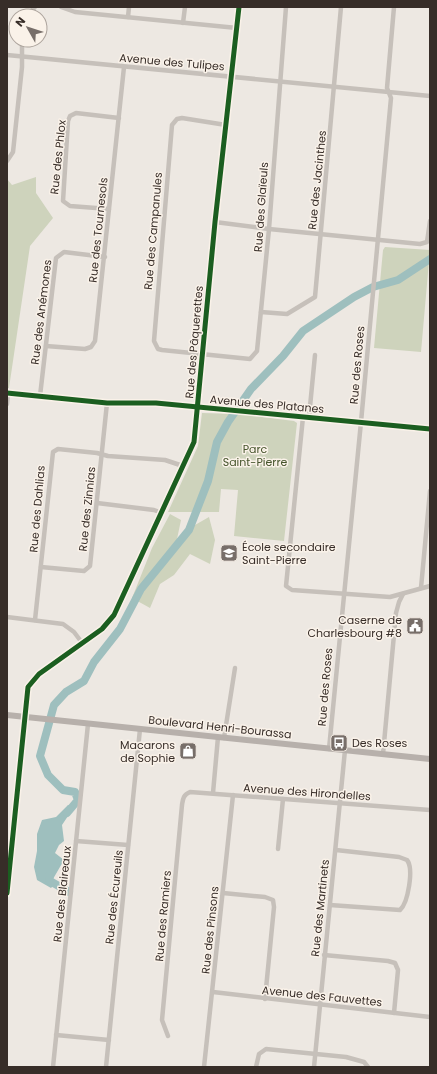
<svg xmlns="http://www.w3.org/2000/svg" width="437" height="1074" font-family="Poppins,sans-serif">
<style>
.green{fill:#ced3bc}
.water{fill:#9ebfbe}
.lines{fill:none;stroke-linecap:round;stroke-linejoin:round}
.river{stroke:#9ebfbe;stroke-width:8}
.street{stroke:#c6c0ba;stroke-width:4.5}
.secondary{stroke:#b7b0ab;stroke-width:6}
.cycleway-casing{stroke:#faf2e9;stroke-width:8}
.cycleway{stroke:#1b5e20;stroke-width:5}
.labels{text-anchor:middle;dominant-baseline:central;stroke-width:3;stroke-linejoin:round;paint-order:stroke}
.street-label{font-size:11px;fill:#372d28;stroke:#faf2e9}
.park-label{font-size:11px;fill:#46552c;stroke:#faf2e9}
.poi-label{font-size:11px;fill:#372d28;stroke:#faf2e9;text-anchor:start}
</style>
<rect width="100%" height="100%" fill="#ede8e2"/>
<g class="green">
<polygon points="36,177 36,193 53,218 30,246 9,388 7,388 7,179 12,185"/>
<polygon points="385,247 430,250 421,352 374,348 383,250"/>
<polygon points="202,413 238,414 294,421 297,423 284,541 234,536 238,490 221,489 219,512 168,512 198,446"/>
<polygon points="170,514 181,520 177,539 188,529 209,517 215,540 210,564 190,554 174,575 160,584 150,608 132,598 152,548"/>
</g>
<polygon class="water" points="68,805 74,807 62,825 64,841 59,845 55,853 64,860 53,879 53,886 51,888 37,880 34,867 37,851 37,834 42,820 56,817"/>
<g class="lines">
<g class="river">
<polyline points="67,813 78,800 75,792 63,790 48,775 40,756 54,705 66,692 84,681 94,662 120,629 141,589 189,530 208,481 217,442 228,422 251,389 283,356 303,331 354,297 373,287 398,280 430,259"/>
<polyline points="49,876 50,881 69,892"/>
</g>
<g class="street">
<polyline points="61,7 75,12 237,28"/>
<polyline points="27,16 35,7"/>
<polyline points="128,17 129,7"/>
<polyline points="183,23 185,7"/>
<polyline points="7,55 430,96"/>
<polyline points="226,125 182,118 177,119 172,125 154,341 158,349 162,350 250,359 257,351 269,229 286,7"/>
<polyline points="7,161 13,152 22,67 22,40"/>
<polyline points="109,209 70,206 63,201 68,121 70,116 76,113 119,118"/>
<polyline points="215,222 269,229 420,244 427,242 430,221"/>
<polyline points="261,312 287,314 315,297 341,7"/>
<polyline points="46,346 85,349 91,347 95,341 124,67"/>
<polyline points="7,393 107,403 156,403 430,429"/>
<polyline points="40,396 56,258 64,252 105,257"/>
<polyline points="7,404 8,393"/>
<polyline points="303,417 286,586 292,590 390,597 430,586"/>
<polyline points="309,417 315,355"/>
<polyline points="97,503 154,510 162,513"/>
<polyline points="41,567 84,571 90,566 107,403"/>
<polyline points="421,588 430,491"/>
<polyline points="7,617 63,624 74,632 83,644"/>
<polyline points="35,620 53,452 58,449 97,453 108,456 165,460 183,466"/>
<polyline points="224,738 235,668"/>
<polyline points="329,749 361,422 391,98 387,88 394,7"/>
<polyline points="383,754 396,613 399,602 403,594"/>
<polyline points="213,793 218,737"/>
<polyline points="76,841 128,845"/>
<polyline points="278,849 283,799"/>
<polyline points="7,893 28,687 39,674 102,629 114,615 194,442 215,222 239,7"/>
<polyline points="223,893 265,897 273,900 274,907 265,999"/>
<path d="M330 905 400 910C408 903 414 869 407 860L399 857 336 850"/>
<polyline points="324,955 388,961 395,963 398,970 394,1013"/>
<polyline points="213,992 430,1017"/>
<polyline points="56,1035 109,1040"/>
<path d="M168 1036 162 1020 182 805C183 799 183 795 190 792L430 810"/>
<polyline points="53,1067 88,724"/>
<polyline points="106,1067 140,729"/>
<polyline points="204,1067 233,795"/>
<polyline points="256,1067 259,1054 266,1049 346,1057 364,1062 368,1067"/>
<polyline points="314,1067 345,750"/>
</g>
<polyline class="secondary" points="7,715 430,759"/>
<defs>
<g id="cycleway">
<polyline points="7,393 107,403 156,403 430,429"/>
<polyline points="7,893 28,687 39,674 102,629 114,615 194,442 215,222 239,7"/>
</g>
</defs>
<use href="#cycleway" class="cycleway-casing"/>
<use href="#cycleway" class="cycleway"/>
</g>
<defs>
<symbol id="school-square" viewBox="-11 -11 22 22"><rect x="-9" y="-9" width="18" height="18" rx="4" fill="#776e69" stroke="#faf2e9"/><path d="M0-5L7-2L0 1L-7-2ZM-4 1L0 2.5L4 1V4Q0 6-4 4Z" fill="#fff"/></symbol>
<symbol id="civic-square" viewBox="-11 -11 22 22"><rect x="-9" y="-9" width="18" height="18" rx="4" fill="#776e69" stroke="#faf2e9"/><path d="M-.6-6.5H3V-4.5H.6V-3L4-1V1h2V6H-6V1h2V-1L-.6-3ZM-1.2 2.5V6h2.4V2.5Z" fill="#fff"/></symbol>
<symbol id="bus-square" viewBox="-11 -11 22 22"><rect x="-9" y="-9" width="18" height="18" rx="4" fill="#776e69" stroke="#faf2e9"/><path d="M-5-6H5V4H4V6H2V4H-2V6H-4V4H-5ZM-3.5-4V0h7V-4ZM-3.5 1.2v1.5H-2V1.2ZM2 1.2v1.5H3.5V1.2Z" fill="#fff"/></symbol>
<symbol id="shop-square" viewBox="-11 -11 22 22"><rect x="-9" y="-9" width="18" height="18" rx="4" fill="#776e69" stroke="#faf2e9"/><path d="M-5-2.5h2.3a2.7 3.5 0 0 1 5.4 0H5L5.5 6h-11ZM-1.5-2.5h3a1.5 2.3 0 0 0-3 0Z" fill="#fff"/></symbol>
</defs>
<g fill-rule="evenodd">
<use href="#school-square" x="219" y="543" width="20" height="20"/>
<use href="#civic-square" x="405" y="616" width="20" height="20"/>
<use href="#bus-square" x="329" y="733" width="20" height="20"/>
<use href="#shop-square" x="178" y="741" width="20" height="20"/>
</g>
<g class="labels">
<g class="street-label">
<text transform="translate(172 62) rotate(5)">Avenue des Tulipes</text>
<text transform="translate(58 157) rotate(-84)">Rue des Phlox</text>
<text transform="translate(317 180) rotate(-84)">Rue des Jacinthes</text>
<text transform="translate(261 207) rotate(-86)">Rue des Glaïeuls</text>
<text transform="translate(98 230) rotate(-84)">Rue des Tournesols</text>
<text transform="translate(153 231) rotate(-85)">Rue des Campanules</text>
<text transform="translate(41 312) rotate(-83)">Rue des Anémones</text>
<text transform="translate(194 342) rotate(-85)">Rue des Pâquerettes</text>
<text transform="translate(357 365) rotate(-85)">Rue des Roses</text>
<text transform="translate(267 404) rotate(5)">Avenue des Platanes</text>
<text transform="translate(37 509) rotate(-85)">Rue des Dahlias</text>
<text transform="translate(87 509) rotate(-84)">Rue des Zinnias</text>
<text transform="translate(325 687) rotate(-85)">Rue des Roses</text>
<text transform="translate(220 727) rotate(6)">Boulevard Henri-Bourassa</text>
<text transform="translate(307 792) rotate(4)">Avenue des Hirondelles</text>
<text transform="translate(62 894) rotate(-84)">Rue des Blaireaux</text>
<text transform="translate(114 897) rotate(-84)">Rue des Écureuils</text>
<text transform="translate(320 908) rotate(-84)">Rue des Martinets</text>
<text transform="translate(163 916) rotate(-85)">Rue des Ramiers</text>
<text transform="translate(210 930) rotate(-84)">Rue des Pinsons</text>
<text transform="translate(322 996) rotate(6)">Avenue des Fauvettes</text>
</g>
<g class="park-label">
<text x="255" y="449">Parc<tspan x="255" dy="13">Saint-Pierre</tspan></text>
</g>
<g class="poi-label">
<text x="242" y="547">École secondaire<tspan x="242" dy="13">Saint-Pierre</tspan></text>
<text x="402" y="620" text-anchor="end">Caserne de<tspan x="402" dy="13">Charlesbourg #8</tspan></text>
<text x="352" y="743">Des Roses</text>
<text x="175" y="745" text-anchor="end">Macarons<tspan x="175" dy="13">de Sophie</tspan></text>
</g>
</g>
<rect width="437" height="1074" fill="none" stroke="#372d28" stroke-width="16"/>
<g transform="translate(28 28) rotate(309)"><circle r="19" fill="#faf2e9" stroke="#aca39c"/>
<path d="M0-3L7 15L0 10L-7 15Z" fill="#776e69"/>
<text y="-6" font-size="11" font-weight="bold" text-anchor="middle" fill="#372d28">N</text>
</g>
</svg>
